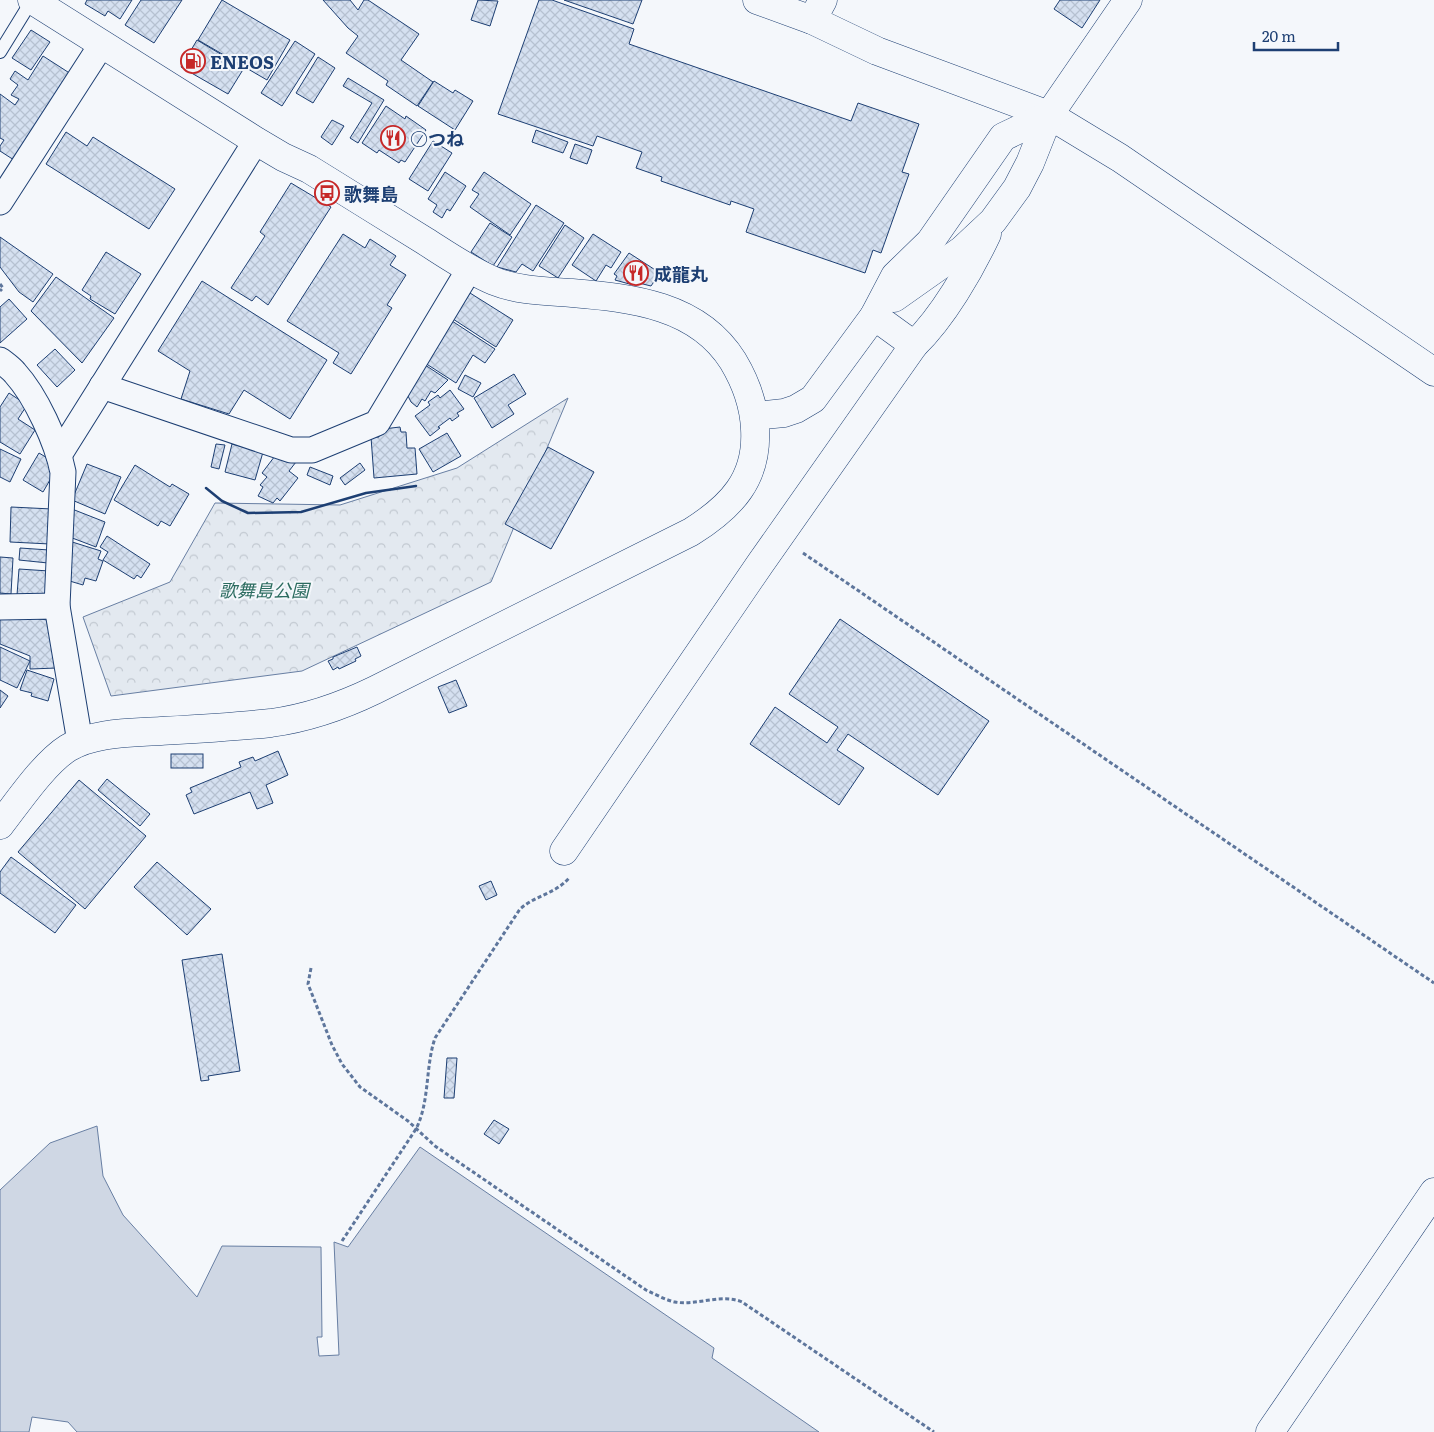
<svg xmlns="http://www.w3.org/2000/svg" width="1434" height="1432" font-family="Literata,'Noto Sans JP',serif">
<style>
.park{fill:url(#park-crowns);stroke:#687fa3}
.water{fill:#cfd7e4;stroke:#687fa3}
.building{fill:url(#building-cross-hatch);stroke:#1d3f73}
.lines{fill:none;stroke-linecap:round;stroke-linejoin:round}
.service-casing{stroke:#1d3f73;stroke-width:14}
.minor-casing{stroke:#1d3f73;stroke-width:27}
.tertiary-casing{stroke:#1d3f73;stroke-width:29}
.path{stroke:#5e769c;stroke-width:3;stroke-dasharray:4 2.5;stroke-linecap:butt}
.service{stroke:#f4f7fb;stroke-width:12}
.minor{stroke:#f4f7fb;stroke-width:25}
.tertiary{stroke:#f4f7fb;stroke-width:28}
.wall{stroke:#1d3f73;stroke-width:2.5}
.labels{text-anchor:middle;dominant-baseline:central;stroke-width:4;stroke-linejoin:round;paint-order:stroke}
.poi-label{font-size:18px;font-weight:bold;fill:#1d3f73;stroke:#f4f7fb;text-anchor:start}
.park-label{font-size:18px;font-style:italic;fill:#2c6c60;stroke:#f4f7fb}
</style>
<defs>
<pattern id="park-crowns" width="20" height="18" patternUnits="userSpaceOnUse" patternTransform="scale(1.25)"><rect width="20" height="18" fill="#e3e9f0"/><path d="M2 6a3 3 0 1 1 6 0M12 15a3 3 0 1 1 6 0" fill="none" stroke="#c2c9d1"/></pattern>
<pattern id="building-cross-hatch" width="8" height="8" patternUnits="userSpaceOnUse" patternTransform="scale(1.25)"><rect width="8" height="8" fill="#d5e0f0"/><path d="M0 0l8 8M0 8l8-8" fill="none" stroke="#b6c1d1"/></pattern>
</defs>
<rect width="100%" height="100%" fill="#f4f7fb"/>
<polygon class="park" points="568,398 491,582 302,671 111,696 83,617 170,582 215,503 340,505 457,468"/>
<polygon class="water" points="97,1126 103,1176 123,1215 197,1297 222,1246 321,1247 322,1337 317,1337 319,1356 339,1355 334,1242 348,1247 420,1147 714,1348 712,1358 819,1432 77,1432 68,1422 32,1417 29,1432 0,1432 0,1190 50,1143"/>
<g class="building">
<polygon points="87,0 132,0 120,19 108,11 105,16 85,4"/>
<polygon points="141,0 182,0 154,43 125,25"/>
<polygon points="222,0 290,40 267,80 198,40"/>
<polygon points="323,0 350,0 358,10 364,0 368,0 419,34 401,60 433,82 417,106 386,85 388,81 346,53 358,36 348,28"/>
<polygon points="478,0 498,1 490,26 471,20"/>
<polygon points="539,0 552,0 634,29 629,44 851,121 858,103 919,124 902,172 909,174 881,253 873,250 865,273 746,232 754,209 731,201 730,205 661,181 662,177 636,168 642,152 597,136 593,146 498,114"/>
<polygon points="564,0 642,0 633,24"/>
<polygon points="1060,0 1100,0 1082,28 1054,9"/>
<polygon points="31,30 50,42 31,70 12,58"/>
<polygon points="197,40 244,68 228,94 181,67"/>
<polygon points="295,41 315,54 282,106 261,93"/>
<polygon points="43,56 71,74 14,160 0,151 0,146 4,140 0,138 0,94 15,105 19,99 11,95 18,85 10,79 15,71 28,80"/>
<polygon points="318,57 335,68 313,103 296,93"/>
<polygon points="348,78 384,100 358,143 350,138 372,103 343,86"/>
<polygon points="434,81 453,93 455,90 473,101 455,130 418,106"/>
<polygon points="386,106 405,119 406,116 426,130 405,162 401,160 399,163 379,150 377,153 362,143"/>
<polygon points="332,120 344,126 332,145 321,137"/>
<polygon points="536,130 568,142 563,153 532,142"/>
<polygon points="66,132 87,146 93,137 175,189 149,229 46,164"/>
<polygon points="433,141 452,153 428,191 409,179"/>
<polygon points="575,144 592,150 587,164 570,158"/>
<polygon points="445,172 466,186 450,211 447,209 442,218 433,212 437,205 428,199"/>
<polygon points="484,172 531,204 510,235 470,207 479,194 472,190"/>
<polygon points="291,183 331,207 268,305 256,296 252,301 231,288 265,236 260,232"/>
<polygon points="536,205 564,223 533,271 522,264 516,272 497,267"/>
<polygon points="490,223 512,237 493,266 471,252"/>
<polygon points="565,225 584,238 558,278 539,266"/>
<polygon points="343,234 365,248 370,239 396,256 390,265 406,275 387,305 392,308 351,374 333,363 339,353 287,321"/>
<polygon points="593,234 621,252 611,268 606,265 596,281 572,265"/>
<polygon points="0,237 53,274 33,302 19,292 0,267"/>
<polygon points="106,252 141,274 115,314 90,299 91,296 82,290"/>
<polygon points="629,253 660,273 651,286 635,282 633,285 615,280 617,276 614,274"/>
<polygon points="56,277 114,318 82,363 31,311"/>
<polygon points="202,281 327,360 290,419 244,390 229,414 181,399 190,371 158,351"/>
<polygon points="470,293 513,320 496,347 453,319"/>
<polygon points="9,299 27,319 0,343 0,307"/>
<polygon points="452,321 495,349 485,363 473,355 456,383 425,363"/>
<polygon points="55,349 75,370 57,387 37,365"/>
<polygon points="422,363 448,380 435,393 431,391 425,401 422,399 417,407 411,402 407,394"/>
<polygon points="514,374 526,394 508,405 514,414 492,428 474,398"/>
<polygon points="465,375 481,383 473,397 458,389"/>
<polygon points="450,390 464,409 457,413 459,416 452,421 450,418 438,427 440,428 430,436 415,416 430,405 428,402 438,395 440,398"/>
<polygon points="9,393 27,405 18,419 35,430 20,454 0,442 0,407"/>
<polygon points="400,427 401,432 406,432 407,448 415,448 417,474 374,478 371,437 379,437 379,434 384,434 383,429"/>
<polygon points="447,433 461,456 433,472 419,449"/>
<polygon points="216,444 225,445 219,469 211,467"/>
<polygon points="232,444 263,452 255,480 225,472"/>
<polygon points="548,447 594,472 551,549 505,524"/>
<polygon points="0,449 21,459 10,482 0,477"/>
<polygon points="278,452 296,462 289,471 298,478 280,501 277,498 273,503 258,496 263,487 260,485 267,477 262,473"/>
<polygon points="39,453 54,462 49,470 54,473 43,492 23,480"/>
<polygon points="360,463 365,470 345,485 340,478"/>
<polygon points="87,464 121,477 105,514 72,500"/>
<polygon points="135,465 170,487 172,484 189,494 170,526 161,521 158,526 114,500"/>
<polygon points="310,467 333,476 330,485 307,475"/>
<polygon points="11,507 52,509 50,544 10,542"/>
<polygon points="72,509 105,522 96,547 67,536"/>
<polygon points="107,536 150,564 141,578 137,575 134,579 103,560 108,552 100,547"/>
<polygon points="69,541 101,551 98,559 103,561 96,581 85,578 83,585 63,579"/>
<polygon points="20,548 49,550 48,563 19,560"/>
<polygon points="0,557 13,558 11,594 0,593"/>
<polygon points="19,569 49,571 47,597 17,595"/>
<polygon points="0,613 54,621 57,668 30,669 30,656 0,644"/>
<polygon points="840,619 989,721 938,795 848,734 837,750 864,768 839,805 750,744 775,707 827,743 838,727 789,694"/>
<polygon points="0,647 30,661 17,688 0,680"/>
<polygon points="357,647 361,656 355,659 356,661 339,669 338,667 333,670 328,661 333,659 333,657"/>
<polygon points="27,670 54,679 48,701 31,696 32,693 20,690"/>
<polygon points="456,680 467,706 449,713 438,687"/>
<polygon points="0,690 8,696 0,708"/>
<polygon points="278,751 288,775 266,785 273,803 257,809 250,792 194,814 186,795 192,792 190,788 241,767 239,762 253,757 255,761"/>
<rect x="171" y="754" width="32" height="14"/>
<polygon points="107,779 150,814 140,826 98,790"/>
<polygon points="79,780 146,836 85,909 18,852"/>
<polygon points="11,857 76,905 55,933 0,893 0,872"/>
<polygon points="157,862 211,909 187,935 134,887"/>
<polygon points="491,881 497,895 486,900 479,886"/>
<polygon points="222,954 240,1071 208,1076 209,1080 201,1081 182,960"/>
<polygon points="447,1058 457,1058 454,1098 444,1098"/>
<polygon points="494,1120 509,1129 499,1144 484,1134"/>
</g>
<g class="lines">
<defs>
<polyline id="service" points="0,52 32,0"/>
<g id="minor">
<polyline points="0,202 102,44"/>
<path d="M0 360C5 364 11 368 15 373 36 396 57 442 63 472L57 606 80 742"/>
<polyline points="102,386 291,450 312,450 377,423 470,268"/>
<polyline points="59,455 256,141"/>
<polyline points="0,607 57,606"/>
</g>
<g id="tertiary">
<polyline points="757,0 812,20 877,51 1049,115 1120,158 1434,372"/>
<polyline points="812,20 823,0"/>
<polyline points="894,298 962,250 993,221 1017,188 1030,163 1049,115 1128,0"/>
<path d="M914 345C943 317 970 270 987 234"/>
<polyline points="755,416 784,413 796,409 813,399 874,316 895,276 930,242 1003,137 1049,115"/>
<path d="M0 825C18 802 44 763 68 748 94 732 131 733 161 731 197 729 234 727 271 723 308 718 342 706 375 690L691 532C731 507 758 479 755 429 754 405 745 381 733 361 698 305 632 298 572 293 546 291 519 291 494 281 470 271 447 255 425 241 386 217 348 193 309 169L283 157 256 141 32 0"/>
<polyline points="564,851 760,564 914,345 874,316"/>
<polyline points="1270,1432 1434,1192"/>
</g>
</defs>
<use href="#service" class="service-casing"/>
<use href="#minor" class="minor-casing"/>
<use href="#tertiary" class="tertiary-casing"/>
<g class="path">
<polyline points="0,284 3,288 0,291"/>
<polyline points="803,553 1434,983"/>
<path d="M311 968 308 984 332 1045 342 1064 360 1087 408 1121 435 1146 646 1290C655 1294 665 1300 675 1302 697 1306 721 1293 742 1302L934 1432"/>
<path d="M342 1241 416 1129C430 1101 425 1068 435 1038L520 909C536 895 555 894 569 878"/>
</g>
<use href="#service" class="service"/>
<use href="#minor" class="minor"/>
<use href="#tertiary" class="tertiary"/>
<polyline class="wall" points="206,488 222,501 248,513 301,512 366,493 416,486"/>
</g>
<defs>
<symbol id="fuel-ring" viewBox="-11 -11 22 22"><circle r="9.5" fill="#f4f7fb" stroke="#c62828" stroke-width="1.5"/><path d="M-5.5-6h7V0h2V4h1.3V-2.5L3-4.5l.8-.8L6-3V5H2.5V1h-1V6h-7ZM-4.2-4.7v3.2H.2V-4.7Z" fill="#c62828"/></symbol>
<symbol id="restaurant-ring" viewBox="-11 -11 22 22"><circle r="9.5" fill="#f4f7fb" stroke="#c62828" stroke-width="1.5"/><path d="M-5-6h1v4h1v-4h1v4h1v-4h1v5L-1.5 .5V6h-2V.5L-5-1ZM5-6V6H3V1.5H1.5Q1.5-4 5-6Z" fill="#c62828"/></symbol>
<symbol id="bus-ring" viewBox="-11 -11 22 22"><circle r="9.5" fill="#f4f7fb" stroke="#c62828" stroke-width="1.5"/><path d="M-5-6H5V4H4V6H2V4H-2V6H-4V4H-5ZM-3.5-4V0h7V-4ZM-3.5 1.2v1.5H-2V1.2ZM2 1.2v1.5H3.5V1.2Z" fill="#c62828"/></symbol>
</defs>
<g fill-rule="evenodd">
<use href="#fuel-ring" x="179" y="47" width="28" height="28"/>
<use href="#restaurant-ring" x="379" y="124" width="28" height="28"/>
<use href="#bus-ring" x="313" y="179" width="28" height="28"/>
<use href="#restaurant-ring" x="622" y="259" width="28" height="28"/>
</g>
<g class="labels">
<g class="poi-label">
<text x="210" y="61">ENEOS</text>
<text x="410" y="138">○つね</text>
<text x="344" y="193">歌舞島</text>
<text x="654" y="273">成龍丸</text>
</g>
<g class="park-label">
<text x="264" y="589">歌舞島公園</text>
</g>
</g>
<path d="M1254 42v8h84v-8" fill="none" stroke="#1d3f73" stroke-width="2.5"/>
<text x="1262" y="42" font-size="15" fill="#1d3f73" stroke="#f4f7fb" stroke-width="4" paint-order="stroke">20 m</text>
</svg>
